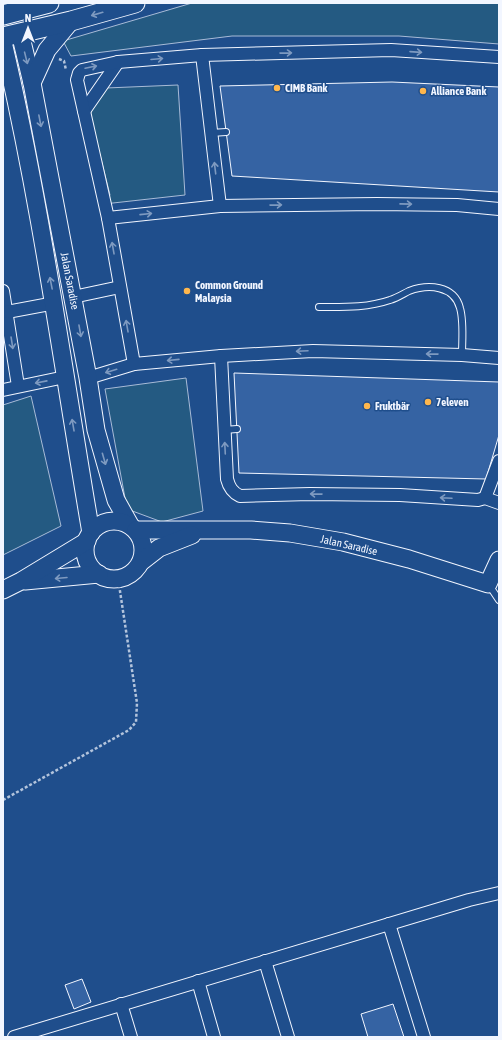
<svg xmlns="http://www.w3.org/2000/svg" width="502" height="1040" font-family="'Asap Condensed',sans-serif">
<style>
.green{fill:#245a82;stroke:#a8bbd7}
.building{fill:#3563a3;stroke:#f2f6ff}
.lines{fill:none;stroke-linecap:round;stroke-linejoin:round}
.lane-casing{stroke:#f2f6ff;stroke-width:8}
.street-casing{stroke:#f2f6ff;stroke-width:14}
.secondary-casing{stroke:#f2f6ff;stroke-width:19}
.primary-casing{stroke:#f2f6ff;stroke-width:21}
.path{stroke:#b3c4dc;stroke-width:2.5;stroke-dasharray:3 2;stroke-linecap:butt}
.lane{stroke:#1f4e8c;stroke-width:6}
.street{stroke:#1f4e8c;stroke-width:12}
.secondary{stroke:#1f4e8c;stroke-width:17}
.primary{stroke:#1f4e8c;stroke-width:19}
.oneway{stroke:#7e9ac0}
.poi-dot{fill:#ffb74d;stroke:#1f4e8c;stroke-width:1.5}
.labels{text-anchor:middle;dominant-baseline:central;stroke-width:3;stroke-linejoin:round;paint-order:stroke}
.poi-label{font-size:11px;font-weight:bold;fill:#f2f6ff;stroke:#1f4e8c;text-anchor:start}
.street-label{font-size:11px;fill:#f2f6ff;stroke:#1f4e8c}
</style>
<rect width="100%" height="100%" fill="#1f4e8c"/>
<g class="green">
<polygon points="192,3 499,3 499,44 399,36 232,36 71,56 63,41"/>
<polygon points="178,85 185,195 104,204 110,195 89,111 106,88"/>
<polygon points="186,378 203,511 162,522 127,509 105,389"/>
<polygon points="31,396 61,526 3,555 3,405"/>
</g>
<g class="building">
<polygon points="392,82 499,87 499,192 232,176 220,86"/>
<polygon points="234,373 499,382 499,435 486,479 239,473"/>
<polygon points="82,979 91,1002 74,1009 65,985"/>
<polygon points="393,1004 404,1037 368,1037 361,1014"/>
</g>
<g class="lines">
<defs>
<g id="lane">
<polyline points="211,133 226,132"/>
<path d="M319 307C343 307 367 308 390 300 397 298 403 294 409 291 428 284 454 285 460 308 464 322 462 340 462 355"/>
<polyline points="224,430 237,429"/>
<polyline points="489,585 499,600"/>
</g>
<g id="street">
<polyline points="202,55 220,206"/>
<polyline points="84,111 118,62"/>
<polyline points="108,218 220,206 377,204 457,205 499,209"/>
<polyline points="3,291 18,386"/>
<polyline points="73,297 120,287"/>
<polyline points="7,312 55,303"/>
<path d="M221 356 227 479C229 487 232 492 240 496L310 494 400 495 478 500 485 498 499 503"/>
<polyline points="134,364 108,218 77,80 79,73 82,70 118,62 202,55 391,50 499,57"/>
<polyline points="88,378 134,364 221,356 313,351 462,355 499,358"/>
<polyline points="3,390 65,377"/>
<polyline points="485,498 499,461"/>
<polyline points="389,924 424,1037"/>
<polyline points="265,961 288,1037"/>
<polyline points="198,981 214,1037"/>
<polyline points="121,1004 131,1037"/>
<polyline points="14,1037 469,900 499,893"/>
</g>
<g id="secondary">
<polyline points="20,33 32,83 88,378 96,430 116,500 130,525"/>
<path d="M3 42C41 204 63 369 91 533"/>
<polyline points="32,83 47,50 71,21"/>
<circle cx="114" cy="550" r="29"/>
<polyline points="136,530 251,530 290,533 343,542 409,559 488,584 499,560"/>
<polyline points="141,562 159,548 192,535"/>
<polyline points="25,581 99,574"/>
<polyline points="3,590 21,581 87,541"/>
</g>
<g id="primary">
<polyline points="3,15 49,3"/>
<polyline points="3,37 71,21 135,3"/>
</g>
</defs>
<use href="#lane" class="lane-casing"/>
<use href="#street" class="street-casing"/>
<use href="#secondary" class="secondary-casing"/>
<use href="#primary" class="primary-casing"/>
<g class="path">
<polyline points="59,59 64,61 66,70"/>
<polyline points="3,800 129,730 136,722 137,703 118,578"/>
</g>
<use href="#lane" class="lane"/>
<use href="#street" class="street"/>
<use href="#secondary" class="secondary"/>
<use href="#primary" class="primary"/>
</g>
<defs><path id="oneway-shaft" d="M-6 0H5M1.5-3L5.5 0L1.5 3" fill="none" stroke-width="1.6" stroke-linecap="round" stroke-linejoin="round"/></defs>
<g class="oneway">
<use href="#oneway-shaft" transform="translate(97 14) rotate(164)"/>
<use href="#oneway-shaft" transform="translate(416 52) rotate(4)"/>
<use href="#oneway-shaft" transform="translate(286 53) rotate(-1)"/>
<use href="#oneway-shaft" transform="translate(26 58) rotate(76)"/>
<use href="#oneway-shaft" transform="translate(157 59) rotate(-5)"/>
<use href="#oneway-shaft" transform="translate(91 67) rotate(-12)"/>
<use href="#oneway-shaft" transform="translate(40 121) rotate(79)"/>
<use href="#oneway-shaft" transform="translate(215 168) rotate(-97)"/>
<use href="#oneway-shaft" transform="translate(406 204) rotate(1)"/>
<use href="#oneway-shaft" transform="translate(276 205) rotate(-1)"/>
<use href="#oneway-shaft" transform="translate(146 214) rotate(-6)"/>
<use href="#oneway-shaft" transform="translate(113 248) rotate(-100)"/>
<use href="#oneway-shaft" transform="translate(51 283) rotate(-101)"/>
<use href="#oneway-shaft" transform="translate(127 326) rotate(-100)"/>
<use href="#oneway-shaft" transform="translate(80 331) rotate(80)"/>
<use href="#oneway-shaft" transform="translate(12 343) rotate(81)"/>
<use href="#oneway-shaft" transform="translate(302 351) rotate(177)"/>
<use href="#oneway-shaft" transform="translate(432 354) rotate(-179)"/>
<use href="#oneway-shaft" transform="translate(173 360) rotate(174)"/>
<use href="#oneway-shaft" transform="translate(111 371) rotate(163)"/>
<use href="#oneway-shaft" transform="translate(41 382) rotate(169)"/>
<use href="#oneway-shaft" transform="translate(73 425) rotate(-100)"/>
<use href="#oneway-shaft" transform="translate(225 448) rotate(-93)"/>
<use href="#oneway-shaft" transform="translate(104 459) rotate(74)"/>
<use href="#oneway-shaft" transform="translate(316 494) rotate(-179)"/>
<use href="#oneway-shaft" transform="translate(446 498) rotate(-177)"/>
<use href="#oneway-shaft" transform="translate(61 578) rotate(175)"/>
</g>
<g class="poi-dot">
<circle cx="277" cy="88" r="4"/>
<circle cx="423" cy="91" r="4"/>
<circle cx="187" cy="291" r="4"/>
<circle cx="428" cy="402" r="4"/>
<circle cx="367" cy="406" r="4"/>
</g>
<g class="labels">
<g class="poi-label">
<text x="285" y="88">CIMB Bank</text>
<text x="431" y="91">Alliance Bank</text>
<text x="195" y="285">Common Ground<tspan x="195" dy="13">Malaysia</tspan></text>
<text x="436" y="402">7eleven</text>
<text x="375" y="406">Fruktbär</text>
</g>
<g class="street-label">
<text transform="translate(70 281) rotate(79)">Jalan Saradise</text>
<text transform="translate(349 545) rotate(13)">Jalan Saradise</text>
</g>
</g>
<rect width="502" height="1040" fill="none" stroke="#f2f6ff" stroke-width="8"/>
<g transform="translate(28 28)" stroke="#1f4e8c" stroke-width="3" paint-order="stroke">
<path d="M0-3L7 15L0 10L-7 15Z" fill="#f2f6ff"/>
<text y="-6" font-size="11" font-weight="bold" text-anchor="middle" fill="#f2f6ff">N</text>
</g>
</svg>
